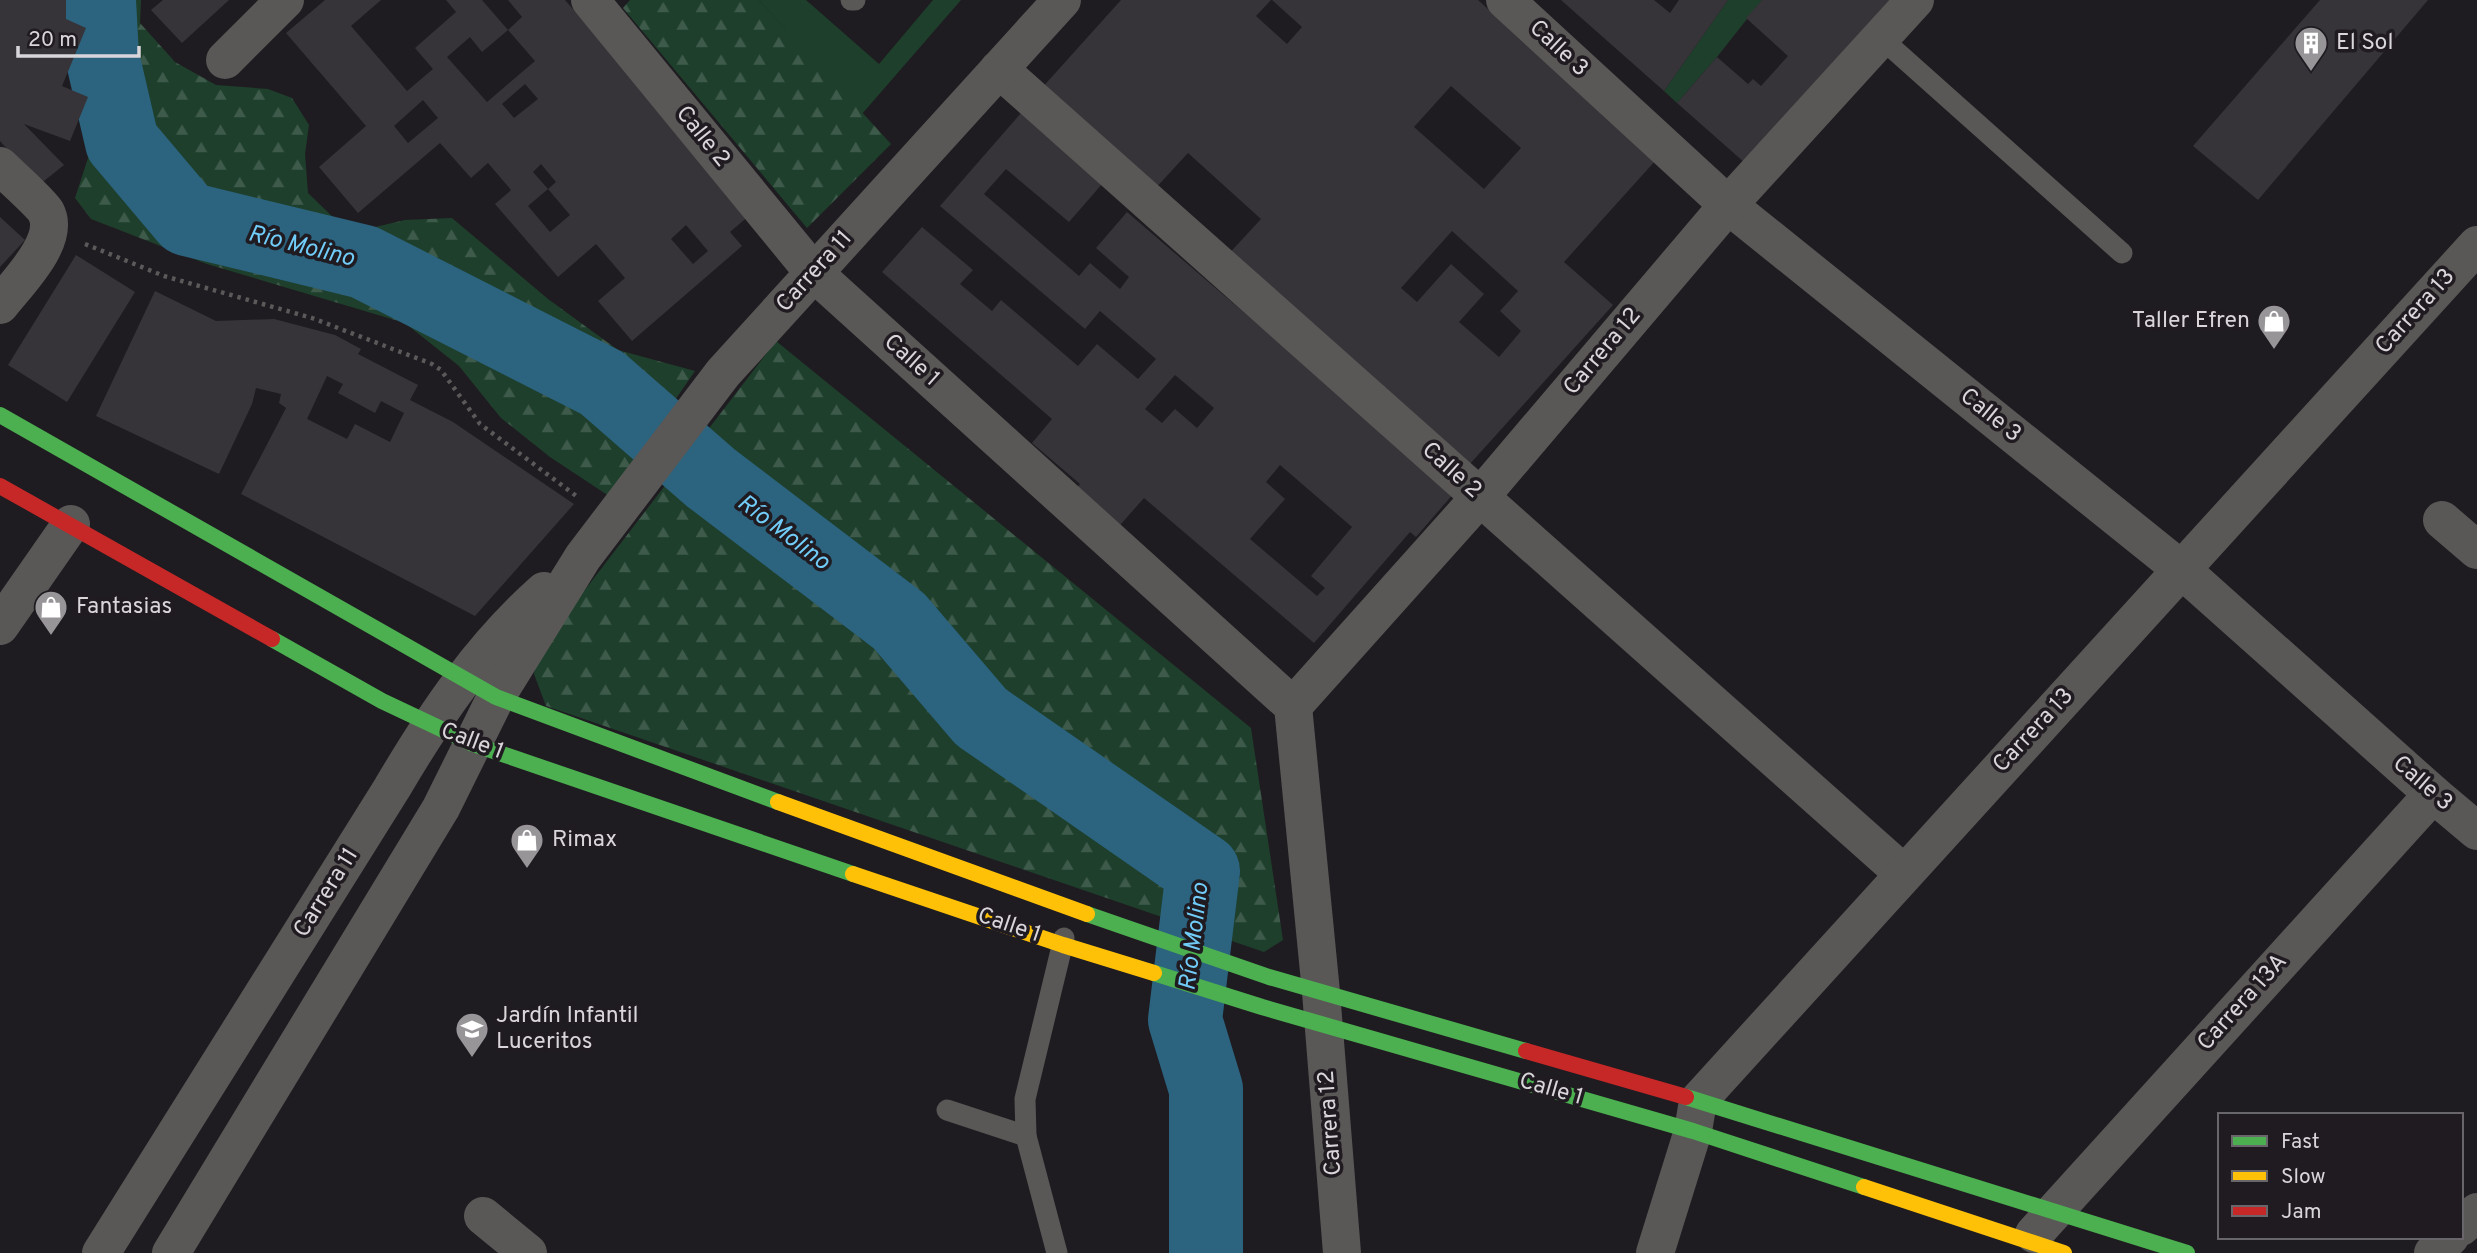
<svg xmlns="http://www.w3.org/2000/svg" width="2477" height="1253" font-family="Overpass,sans-serif">
<style>
.grass{fill:#1e3f2c}
.forest{fill:url(#forest-firs)}
.lines{fill:none;stroke-linecap:round;stroke-linejoin:round}
.river{stroke:#2c637e;stroke-width:74}
.building{fill:#363438;fill-rule:evenodd}
.path{stroke:#5b595a;stroke-width:4.5;stroke-dasharray:3.5 5;stroke-linecap:butt}
.lane{stroke:#595856;stroke-width:21}
.street{stroke:#595856;stroke-width:38}
.fast{stroke:#4caf50;stroke-width:16}
.slow{stroke:#ffc107;stroke-width:16}
.jam{stroke:#c62828;stroke-width:16}
.labels{text-anchor:middle;dominant-baseline:central;stroke-width:7;stroke-linejoin:round;paint-order:stroke}
.poi-label{font-size:23px;fill:#d9d6da;stroke:#1f1b21;text-anchor:start}
.street-label{font-size:23px;fill:#d9d6da;stroke:#1f1b21}
.water-label{font-size:24px;font-style:italic;fill:#71ccf8;stroke:#1f1b21}
</style>
<defs>
<pattern id="forest-firs" width="22" height="20" patternUnits="userSpaceOnUse" patternTransform="scale(1.75)"><rect width="22" height="20" fill="#1e3f2c"/><path d="M5 1l3.5 6h-7zM16 11l3.5 6h-7z" fill="#3e5a4a"/></pattern>
</defs>
<rect width="100%" height="100%" fill="#1e1c20"/>
<g class="grass">
<polygon points="759,0 806,0 879,64 933,0 961,0 862,114"/>
<polygon points="1728,0 1762,0 1717,57 1677,103 1664,91"/>
</g>
<g class="forest">
<polygon points="88,0 141,0 140,23 175,62 216,85 268,89 292,98 309,125 305,154 308,193 337,221 371,228 405,220 452,218 548,299 618,350 695,371 609,496 550,457 501,418 459,366 405,323 207,264 91,219 75,198 91,149 95,90"/>
<polygon points="630,0 759,0 891,144 807,228 623,8"/>
<polygon points="776,341 1251,728 1283,940 1264,952 546,706 534,674 538,651"/>
</g>
<g class="lines">
<polyline class="river" points="99,0 102,56 122,142 187,219 364,262 602,383 711,478 899,621 981,717 1203,871 1185,1020 1206,1089 1206,1253"/>
</g>
<g class="building">
<polygon points="0,0 66,0 66,19 86,28 62,86 88,97 70,141 24,124 64,165 39,185 0,141"/>
<polygon points="163,0 229,0 182,43 151,10"/>
<path d="M325 0H381L351 26 407 91 433 69 415 48 456 12 446 0H482L508 30 482 52 470 37 447 57 487 102 535 61 508 30 522 17 508 0H565L751 214 730 232 742 246 632 341 598 301 625 278 596 244 558 277 495 204 511 190 488 163 471 178 440 143 358 213 319 167 366 126 286 33ZM525 84 538 99 514 118 502 104ZM423 100 438 118 408 143 394 126ZM541 164 556 182 548 189 570 215 550 232 528 206 548 189 533 172ZM686 225 708 251 693 264 671 239Z"/>
<path d="M1121 0H1271L1256 16 1287 44 1302 27 1272 0H1478L1656 160 1564 262 1613 305 1469 465 1225 258 1261 219 1188 153 1153 191 1040 90ZM1451 86 1521 148 1484 189 1414 127ZM1452 231 1518 291 1500 311 1521 331 1499 357 1459 322 1484 294 1451 264 1417 302 1401 288Z"/>
<polygon points="1561,0 1654,0 1670,13 1679,0 1728,0 1664,91"/>
<polygon points="1762,0 1893,0 1745,163 1677,103 1717,57 1748,84 1753,79 1761,86 1788,56 1746,18"/>
<polygon points="2320,0 2428,0 2258,200 2193,146"/>
<path d="M1021 113 1103 183 1069 222 1006 169 984 194 1079 276 1090 263 1120 289 1129 277 1096 248 1127 212 1454 493 1416 537 1410 532 1314 643 1144 498 1114 532 1071 495 1080 484 1032 443 1052 419 882 272 922 227 973 270 960 284 992 311 1001 300 1078 366 1097 344 1138 379 1156 359 1100 311 1085 329 940 206ZM1175 375 1214 408 1197 428 1175 409 1162 423 1145 409ZM1280 465 1352 527 1311 576 1325 588 1317 596 1250 539 1285 499 1266 482Z"/>
<polygon points="0,217 25,240 0,267"/>
<polygon points="76,255 135,292 67,402 8,365"/>
<path d="M155 291 216 321 274 319 335 335 361 349 358 354 418 385 410 400 453 422 574 504 475 616 241 494 286 408 279 403 281 394 256 388 252 404 219 474 96 416ZM327 376 343 384 338 393 375 413 381 401 404 413 390 442 355 424 347 439 307 419Z"/>
</g>
<g class="lines">
<polyline class="path" points="85,244 164,276 312,318 432,364 441,370 480,424 579,498"/>
<g class="lane">
<polyline points="851,0 855,0"/>
<polyline points="1881,38 2122,253"/>
<polyline points="947,1110 1026,1136"/>
<polyline points="1057,1253 1026,1136 1025,1099 1064,938"/>
</g>
<g class="street">
<polyline points="590,0 814,273 1293,706 1321,992 1342,1253"/>
<polyline points="1505,0 1728,205 2182,570 2433,794 2477,831"/>
<polyline points="225,60 285,0"/>
<polyline points="999,69 1903,873"/>
<path d="M0 166C9 175 41 203 46 212 61 241 16 284 0 305"/>
<polyline points="2442,520 2477,550"/>
<polyline points="0,626 71,524"/>
<polyline points="1293,706 1481,496 1728,205 1915,0"/>
<polyline points="483,1216 528,1253"/>
<polyline points="2461,1227 2477,1212"/>
<polyline points="2034,1234 2433,794"/>
<path d="M101 1253 392 788C435 715 481 647 544 591"/>
<polyline points="171,1253 441,808 496,697 583,557 723,373 1062,0"/>
<polyline points="1655,1253 1693,1131 1698,1101 2477,245"/>
<polyline points="2433,1253 2450,1237"/>
</g>
<g class="fast">
<polyline points="0,415 496,697 778,802"/>
<polyline points="272,639 382,701 473,744 853,874"/>
<polyline points="1087,914 1269,977 1526,1051"/>
<polyline points="1154,973 1262,1007 1693,1131 1864,1187"/>
<polyline points="1686,1097 2187,1253"/>
</g>
<g class="slow">
<polyline points="778,802 1087,914"/>
<polyline points="853,874 1063,945 1154,973"/>
<polyline points="1864,1187 2064,1253"/>
</g>
<g class="jam">
<polyline points="0,486 272,639"/>
<polyline points="1526,1051 1686,1097"/>
</g>
</g>
<defs>
<symbol id="building-pin" viewBox="-11 -11 22 30"><path d="M0 17L-7.5 6A9.5 9.5 0 1 1 7.5 6Z" fill="#989599" stroke="#1f1b21"/><path d="M-4-6H4V6H1V3H-1V6H-4ZM-2.5-4.3h1.7v1.8h-1.7ZM.8-4.3h1.7v1.8H.8ZM-2.5-1h1.7V.8h-1.7ZM.8-1h1.7V.8H.8Z" fill="#fff"/></symbol>
<symbol id="shop-pin" viewBox="-11 -11 22 30"><path d="M0 17L-7.5 6A9.5 9.5 0 1 1 7.5 6Z" fill="#989599" stroke="#1f1b21"/><path d="M-5-2.5h2.3a2.7 3.5 0 0 1 5.4 0H5L5.5 6h-11ZM-1.5-2.5h3a1.5 2.3 0 0 0-3 0Z" fill="#fff"/></symbol>
<symbol id="school-pin" viewBox="-11 -11 22 30"><path d="M0 17L-7.5 6A9.5 9.5 0 1 1 7.5 6Z" fill="#989599" stroke="#1f1b21"/><path d="M0-5L7-2L0 1L-7-2ZM-4 1L0 2.5L4 1V4Q0 6-4 4Z" fill="#fff"/></symbol>
</defs>
<g fill-rule="evenodd">
<use href="#building-pin" x="2292" y="24" width="38" height="52"/>
<use href="#shop-pin" x="2255" y="302" width="38" height="52"/>
<use href="#shop-pin" x="32" y="588" width="38" height="52"/>
<use href="#shop-pin" x="508" y="821" width="38" height="52"/>
<use href="#school-pin" x="453" y="1010" width="38" height="52"/>
</g>
<g class="labels">
<g class="poi-label">
<text x="2336" y="43">El Sol</text>
<text x="2250" y="321" text-anchor="end">Taller Efren</text>
<text x="76" y="607">Fantasias</text>
<text x="552" y="840">Rimax</text>
<text x="496" y="1016">Jardín Infantil<tspan x="496" dy="26">Luceritos</tspan></text>
</g>
<g class="street-label">
<text transform="translate(1558 49) rotate(43)">Calle 3</text>
<text transform="translate(702 137) rotate(51)">Calle 2</text>
<text transform="translate(815 272) rotate(-48)">Carrera 11</text>
<text transform="translate(2416 312) rotate(-48)">Carrera 13</text>
<text transform="translate(1603 352) rotate(-50)">Carrera 12</text>
<text transform="translate(911 361) rotate(42)">Calle 1</text>
<text transform="translate(1990 416) rotate(39)">Calle 3</text>
<text transform="translate(1451 471) rotate(42)">Calle 2</text>
<text transform="translate(2034 731) rotate(-47)">Carrera 13</text>
<text transform="translate(472 742) rotate(21)">Calle 1</text>
<text transform="translate(2422 784) rotate(41)">Calle 3</text>
<text transform="translate(327 893) rotate(-58)">Carrera 11</text>
<text transform="translate(1009 926) rotate(19)">Calle 1</text>
<text transform="translate(2243 1003) rotate(-48)">Carrera 13A</text>
<text transform="translate(1551 1090) rotate(16)">Calle 1</text>
<text transform="translate(1331 1123) rotate(-94)">Carrera 12</text>
</g>
<g class="water-label">
<text transform="translate(301 247) rotate(14)">Río Molino</text>
<text transform="translate(783 533) rotate(37)">Río Molino</text>
<text transform="translate(1195 937) rotate(-83)">Río Molino</text>
</g>
</g>
<rect x="2218" y="1113" width="245" height="126" fill="#1f1b21" stroke="#69666b" stroke-width="2"/>
<rect x="2232" y="1136" width="35" height="10" fill="#4caf50" stroke="#69666b" stroke-width="2"/>
<text x="2281" y="1148" font-size="21" fill="#d9d6da">Fast</text>
<rect x="2232" y="1171" width="35" height="10" fill="#ffc107" stroke="#69666b" stroke-width="2"/>
<text x="2281" y="1183" font-size="21" fill="#d9d6da">Slow</text>
<rect x="2232" y="1206" width="35" height="10" fill="#c62828" stroke="#69666b" stroke-width="2"/>
<text x="2281" y="1218" font-size="21" fill="#d9d6da">Jam</text>
<path d="M18 46v10h121v-10" fill="none" stroke="#d9d6da" stroke-width="3.5"/>
<text x="28" y="46" font-size="21" fill="#d9d6da" stroke="#1f1b21" stroke-width="5" paint-order="stroke">20 m</text>
</svg>
